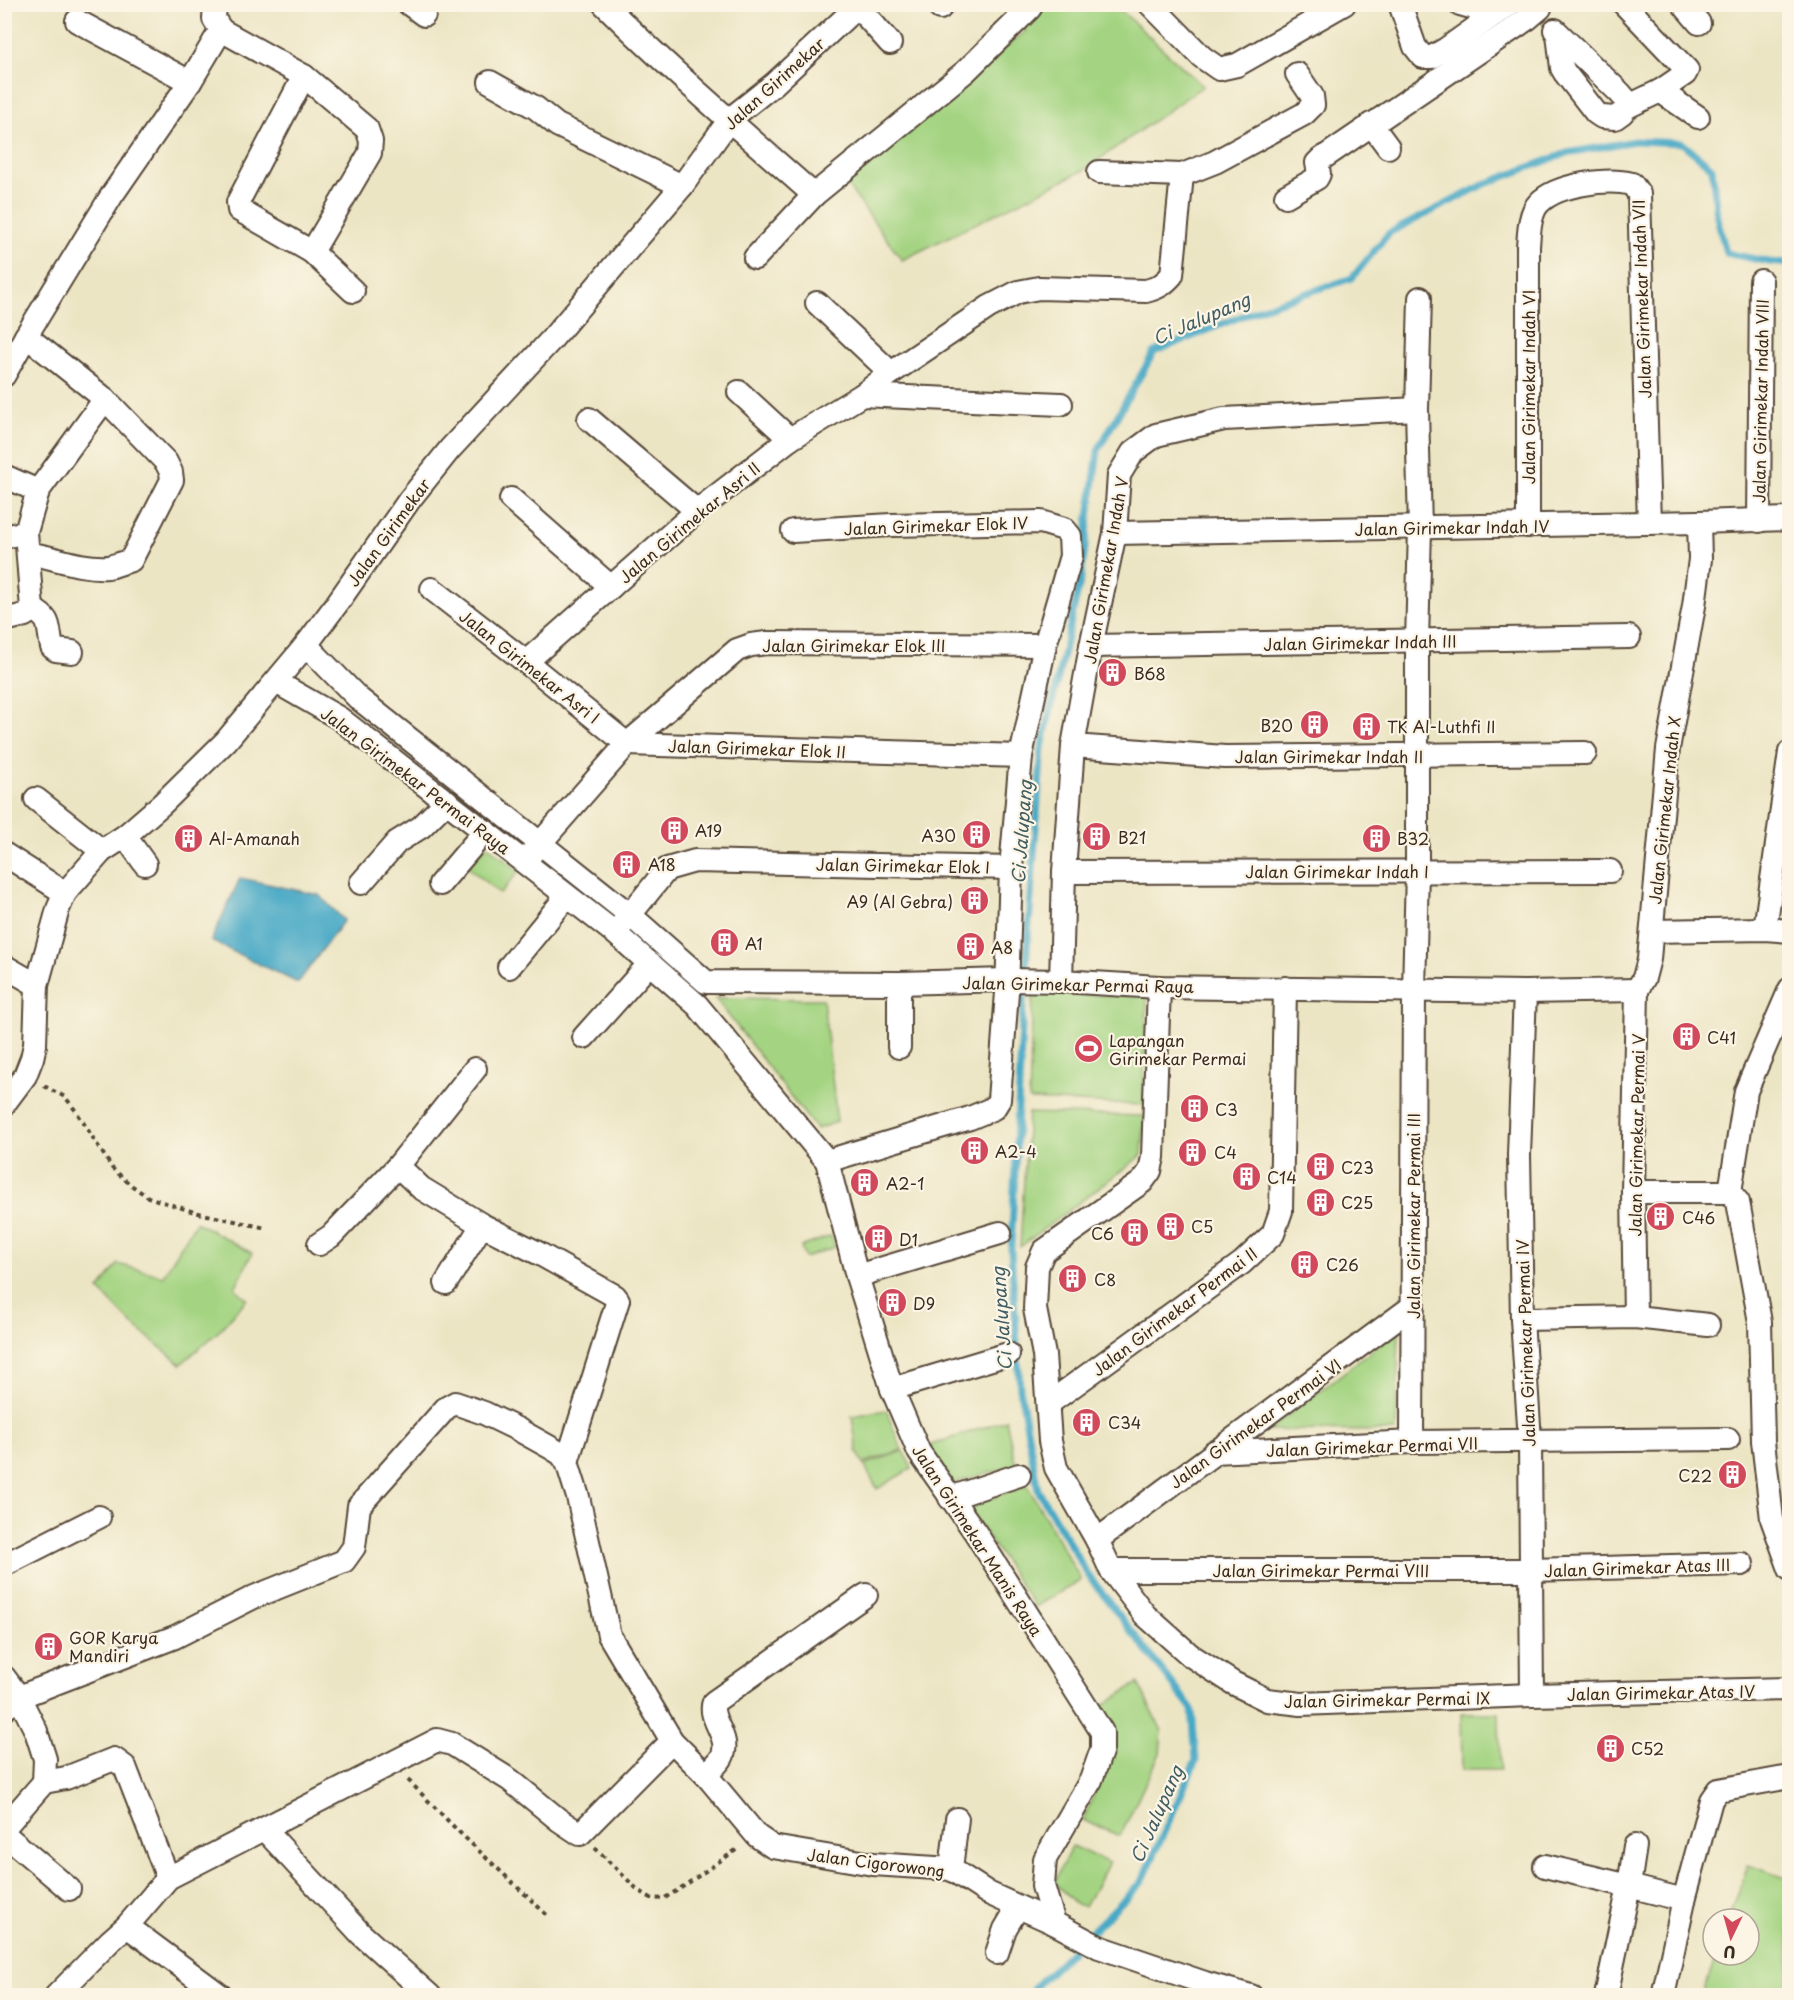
<svg xmlns="http://www.w3.org/2000/svg" width="1794" height="2000" font-family="'Playpen Sans',sans-serif">
<style>
.green{fill:#a4d482;stroke:#707f50;stroke-width:1.5}
.water{fill:#46a9c6;stroke:#406a72;stroke-width:1.5}
.lines{fill:none;stroke-linecap:round;stroke-linejoin:round}
.stream{stroke:#46a9c6;stroke-width:7}
.minor-casing{stroke:#564637;stroke-width:26}
.path{stroke:#564637;stroke-width:4;stroke-dasharray:4.5 4.5;stroke-linecap:butt}
.minor{stroke:#fff;stroke-width:22}
.labels{text-anchor:middle;dominant-baseline:central;stroke-width:4.5;stroke-linejoin:round;paint-order:stroke}
.street-label{font-size:16px;fill:#3b2a1e;stroke:#fcf5e5}
.poi-label{font-size:16px;fill:#3b2a1e;stroke:#fcf5e5;text-anchor:start}
.water-label{font-size:18px;font-style:italic;fill:#3f5d61;stroke:#fcf5e5}
</style>
<rect width="100%" height="100%" fill="#fcf5e5"/>
<filter id="ink" filterUnits="userSpaceOnUse"><feTurbulence type="fractalNoise" baseFrequency=".0167" numOctaves="2"/><feDisplacementMap in="SourceGraphic" scale="12" xChannelSelector="R" yChannelSelector="G"/><feConvolveMatrix kernelMatrix="1 2 1 2 8 2 1 2 1" color-interpolation-filters="sRGB"/></filter>
<filter id="wash" filterUnits="userSpaceOnUse"><feTurbulence type="fractalNoise" baseFrequency=".008" numOctaves="4" result="noise"/><feDisplacementMap in="SourceGraphic" scale="24" xChannelSelector="R" yChannelSelector="G"/><feGaussianBlur stdDeviation="1.35" result="paint"/><feColorMatrix in="noise" values="0 0 0 0 0 0 0 0 0 0 0 0 0 0 0 0 0 1.4 0 .05"/><feComposite in="paint" operator="in"/></filter>
<g filter="url(#wash)">
<rect width="100%" height="100%" fill="#ece5c4"/>
<g class="green">
<polygon points="1000,5 1115,5 1203,86 1084,170 902,260 844,181 1026,31"/>
<polygon points="487,845 519,871 500,894 468,867"/>
<polygon points="1033,993 1147,997 1143,1105 1029,1100"/>
<polygon points="715,998 823,999 837,1122 816,1129"/>
<polygon points="1028,1113 1144,1116 1142,1155 1020,1247"/>
<polygon points="196,1222 252,1253 235,1288 247,1299 217,1333 181,1364 132,1324 99,1290 118,1264 163,1276"/>
<polygon points="831,1236 835,1247 805,1258 801,1247"/>
<polygon points="1399,1330 1396,1431 1269,1430"/>
<polygon points="886,1410 902,1450 863,1463 857,1451 852,1416"/>
<polygon points="1006,1420 1016,1466 953,1483 928,1446"/>
<polygon points="903,1451 912,1468 877,1489 864,1465"/>
<polygon points="1027,1485 1081,1580 1035,1607 968,1507"/>
<polygon points="1138,1683 1162,1731 1160,1753 1120,1836 1083,1820 1116,1743 1099,1708"/>
<polygon points="1461,1713 1499,1713 1500,1770 1462,1770"/>
<polygon points="1072,1846 1109,1863 1085,1906 1075,1904 1054,1882"/>
<polygon points="1748,1865 1789,1879 1789,1995 1702,1995 1717,1955 1749,1955 1749,1919 1729,1919"/>
</g>
<polygon class="water" points="240,878 319,895 344,920 298,983 211,941"/>
<g class="lines">
<polyline class="stream" points="1030,1996 1033,1989 1142,1882 1196,1760 1192,1709 1088,1575 1038,1490 1020,1389 1011,1250 1023,1006 1042,747 1081,577 1098,450 1154,352 1262,308 1352,278 1389,233 1485,184 1567,153 1635,141 1682,143 1712,168 1717,217 1726,253 1769,262 1790,264"/>
</g>
</g>
<g filter="url(#ink)">
<g class="lines">
<defs>
<g id="minor">
<polyline points="215,4 214,19 221,30 304,76 367,129 371,141 370,153 312,252"/>
<polyline points="409,4 424,15"/>
<path d="M604 4C671 71 743 132 814 195"/>
<polyline points="937,4 940,8"/>
<polyline points="1150,4 1202,57 1219,69 1237,65 1344,4"/>
<polyline points="1400,4 1415,47 1423,57 1432,57 1446,49 1495,14"/>
<polyline points="1460,4 1495,14 1510,4"/>
<polyline points="1683,4 1699,23"/>
<polyline points="858,7 890,43"/>
<polyline points="77,21 190,82"/>
<polyline points="1555,30 1620,93 1626,100 1627,107"/>
<polyline points="1558,34 1562,68 1565,73 1596,113 1602,117 1615,118 1622,113 1627,107 1660,91 1685,74 1687,70 1624,4"/>
<polyline points="304,76 238,202 239,210 312,252 353,291"/>
<polyline points="490,82 536,108 557,125 682,186"/>
<polyline points="1660,91 1698,117"/>
<polyline points="1371,124 1388,147"/>
<polyline points="1099,172 1182,175"/>
<polyline points="1286,196 1317,178 1319,174 1317,163 1320,160 1527,19 1540,8"/>
<polyline points="755,258 814,195 966,71 1030,8"/>
<polyline points="817,303 891,373"/>
<polyline points="4,375 26,336"/>
<polyline points="739,392 790,439"/>
<polyline points="862,395 1061,404"/>
<polyline points="589,419 697,511"/>
<polyline points="4,476 38,491"/>
<polyline points="511,499 611,587"/>
<polyline points="1759,521 1761,281"/>
<path d="M1528 526V247C1529 234 1529 213 1539 203 1557 184 1608 178 1632 184L1639 194 1649 523"/>
<polyline points="1115,533 1699,522 1790,519"/>
<polyline points="4,537 26,532"/>
<path d="M28 553C54 557 81 569 108 567 115 566 124 562 131 560L172 480 171 472 166 462 105 399"/>
<polyline points="432,589 526,662 627,744"/>
<path d="M32 609C53 620 47 627 52 647L56 650 72 652"/>
<polyline points="4,620 25,615 32,609 26,532 38,491 105,399 26,336 112,195 190,82 221,30"/>
<polyline points="306,645 358,698 630,915 706,982 899,983 1006,980 1061,981 1159,987 1525,992 1637,990"/>
<polyline points="1091,646 1629,637"/>
<path d="M526 662 697 511 790 439 862 395 891 373 989 307 1018 292 1039 288 1146 291C1158 288 1164 284 1172 275L1182 175 1215 162 1304 114 1313 105 1312 96 1297 74"/>
<polyline points="276,682 339,718 615,933 697,1005 827,1161 857,1276 892,1389 919,1452 975,1532 1102,1732 1102,1749 1091,1780 1045,1859 1043,1886 1054,1923"/>
<polyline points="627,744 1021,756"/>
<polyline points="1073,746 1225,757 1585,753"/>
<polyline points="36,799 102,851"/>
<polyline points="125,836 145,864"/>
<polyline points="4,854 65,893"/>
<polyline points="530,855 627,744 737,650 751,645 767,643 1045,645"/>
<polyline points="1064,872 1610,871"/>
<polyline points="361,883 397,842 421,827 447,801"/>
<polyline points="440,884 485,831"/>
<polyline points="620,927 667,869 695,861 1011,868 1021,756 1045,645 1071,556 1070,536 1064,529 1041,522 891,525 793,531"/>
<polyline points="1765,929 1790,752"/>
<polyline points="1652,931 1765,929 1790,931"/>
<polyline points="4,966 37,985"/>
<polyline points="509,967 567,896"/>
<polyline points="1061,981 1064,872 1073,746 1091,646 1115,533 1119,475 1133,452 1156,435 1224,419 1417,409"/>
<polyline points="1159,987 1153,1157 1150,1171 1142,1182 1044,1251 1037,1267 1035,1309 1044,1355 1050,1441 1056,1468 1097,1540 1111,1570 1145,1615 1190,1655 1233,1683 1267,1700 1301,1704 1532,1695 1790,1689"/>
<polyline points="1790,989 1746,1091 1730,1192 1738,1202 1760,1322 1763,1441 1772,1519 1790,1569"/>
<polyline points="1637,990 1644,978 1649,959 1668,749 1694,606 1700,559 1699,522"/>
<polyline points="1525,992 1519,1155 1522,1319 1530,1441 1532,1695"/>
<polyline points="584,1037 650,963"/>
<polyline points="899,1047 899,983"/>
<polyline points="4,1104 25,1076 32,1058 35,1045 37,985 58,909 65,893 102,851 125,836 162,804 226,741 306,645 336,605 410,499 450,449 551,340 682,186 730,119 774,84 860,4"/>
<polyline points="827,1161 970,1118 994,1108 999,1100 1007,992 1011,868"/>
<polyline points="398,1166 421,1188 482,1225 538,1253 615,1296 618,1300 567,1462"/>
<polyline points="1633,1192 1730,1192"/>
<polyline points="319,1244 331,1236 398,1166 475,1069"/>
<polyline points="857,1276 1000,1233"/>
<polyline points="446,1283 482,1225"/>
<polyline points="1635,1317 1633,1192 1637,990"/>
<polyline points="1522,1319 1635,1317 1708,1325"/>
<polyline points="892,1389 1008,1354"/>
<polyline points="1048,1404 1242,1263 1273,1234 1281,1211 1285,988"/>
<polyline points="1412,1442 1414,990 1417,871 1417,642 1420,528 1417,409 1420,298"/>
<polyline points="1214,1452 1412,1442 1728,1439"/>
<polyline points="950,1498 1019,1475"/>
<polyline points="1097,1540 1413,1306"/>
<polyline points="4,1565 99,1517"/>
<polyline points="1111,1570 1531,1570 1742,1564"/>
<polyline points="4,1677 19,1697 36,1731 45,1759 44,1782 4,1828"/>
<polyline points="4,1709 19,1697 175,1637 254,1597 344,1561 354,1547 359,1506 446,1408 455,1403 484,1413 519,1430 553,1449 561,1454 567,1462 578,1497 609,1635 672,1741"/>
<path d="M706 1775C711 1769 718 1764 722 1757 732 1737 707 1719 714 1702L866 1595"/>
<polyline points="44,1782 66,1778 114,1759 125,1767 168,1878"/>
<polyline points="265,1830 361,1934 430,1996"/>
<polyline points="4,1834 69,1889"/>
<polyline points="1545,1866 1629,1886 1635,1846"/>
<polyline points="951,1869 957,1819"/>
<polyline points="127,1926 221,1996"/>
<polyline points="997,1953 1005,1929 1018,1907"/>
<polyline points="56,1996 110,1941 127,1926 168,1878 437,1740 452,1744 510,1780 559,1820 580,1834 672,1741 706,1775 757,1836 773,1847 873,1864 951,1869 988,1893 1054,1923 1099,1947 1205,1983 1251,1996"/>
<polyline points="1606,1996 1629,1886 1684,1900"/>
<polyline points="1663,1996 1684,1900 1711,1800 1718,1790 1790,1777"/>
</g>
</defs>
<use href="#minor" class="minor-casing"/>
<g class="path">
<polyline points="44,1086 65,1097 76,1111 112,1168 131,1185 148,1197 194,1212 266,1228"/>
<polyline points="408,1780 458,1831 549,1917"/>
<polyline points="595,1848 638,1890 651,1898 663,1899 678,1890 739,1848"/>
</g>
<use href="#minor" class="minor"/>
</g>
</g>
<defs>
<symbol id="building-disc" viewBox="-11 -11 22 22"><circle r="9.5" fill="#d1495b" stroke="#fcf5e5"/><path d="M-4-6H4V6H1V3H-1V6H-4ZM-2.5-4.3h1.7v1.8h-1.7ZM.8-4.3h1.7v1.8H.8ZM-2.5-1h1.7V.8h-1.7ZM.8-1h1.7V.8H.8Z" fill="#fff"/></symbol>
<symbol id="stadium-disc" viewBox="-11 -11 22 22"><circle r="9.5" fill="#d1495b" stroke="#fcf5e5"/><path d="M0-5a6.5 5 0 1 0 0 10a6.5 5 0 1 0 0-10ZM-3.5-1.8h7v3.6h-7Z" fill="#fff"/></symbol>
</defs>
<g fill-rule="evenodd">
<use href="#building-disc" x="1096" y="656" width="33" height="33"/>
<use href="#building-disc" x="1298" y="708" width="33" height="33"/>
<use href="#building-disc" x="1350" y="710" width="33" height="33"/>
<use href="#building-disc" x="658" y="814" width="33" height="33"/>
<use href="#building-disc" x="960" y="818" width="33" height="33"/>
<use href="#building-disc" x="1080" y="820" width="33" height="33"/>
<use href="#building-disc" x="172" y="822" width="33" height="33"/>
<use href="#building-disc" x="1360" y="822" width="33" height="33"/>
<use href="#building-disc" x="610" y="848" width="33" height="33"/>
<use href="#building-disc" x="958" y="884" width="33" height="33"/>
<use href="#building-disc" x="708" y="926" width="33" height="33"/>
<use href="#building-disc" x="954" y="930" width="33" height="33"/>
<use href="#building-disc" x="1670" y="1020" width="33" height="33"/>
<use href="#stadium-disc" x="1072" y="1032" width="33" height="33"/>
<use href="#building-disc" x="1178" y="1092" width="33" height="33"/>
<use href="#building-disc" x="958" y="1134" width="33" height="33"/>
<use href="#building-disc" x="1176" y="1136" width="33" height="33"/>
<use href="#building-disc" x="1304" y="1150" width="33" height="33"/>
<use href="#building-disc" x="1230" y="1160" width="33" height="33"/>
<use href="#building-disc" x="848" y="1166" width="33" height="33"/>
<use href="#building-disc" x="1304" y="1186" width="33" height="33"/>
<use href="#building-disc" x="1644" y="1200" width="33" height="33"/>
<use href="#building-disc" x="1154" y="1210" width="33" height="33"/>
<use href="#building-disc" x="1118" y="1216" width="33" height="33"/>
<use href="#building-disc" x="862" y="1222" width="33" height="33"/>
<use href="#building-disc" x="1288" y="1248" width="33" height="33"/>
<use href="#building-disc" x="1056" y="1262" width="33" height="33"/>
<use href="#building-disc" x="876" y="1286" width="33" height="33"/>
<use href="#building-disc" x="1070" y="1406" width="33" height="33"/>
<use href="#building-disc" x="1716" y="1458" width="33" height="33"/>
<use href="#building-disc" x="32" y="1630" width="33" height="33"/>
<use href="#building-disc" x="1594" y="1732" width="33" height="33"/>
</g>
<g class="labels">
<g class="street-label">
<text transform="translate(774 83) rotate(-42)">Jalan Girimekar</text>
<text transform="translate(1641 299) rotate(-92)">Jalan Girimekar Indah VII</text>
<text transform="translate(1528 387) rotate(-90)">Jalan Girimekar Indah VI</text>
<text transform="translate(1760 401) rotate(-89)">Jalan Girimekar Indah VIII</text>
<text transform="translate(689 522) rotate(-40)">Jalan Girimekar Asri II</text>
<text transform="translate(936 525) rotate(-2)">Jalan Girimekar Elok IV</text>
<text transform="translate(1452 527) rotate(-1)">Jalan Girimekar Indah IV</text>
<text transform="translate(388 532) rotate(-54)">Jalan Girimekar</text>
<text transform="translate(1105 570) rotate(-80)">Jalan Girimekar Indah V</text>
<text transform="translate(1360 642) rotate(-1)">Jalan Girimekar Indah III</text>
<text x="854" y="645">Jalan Girimekar Elok III</text>
<text transform="translate(530 666) rotate(38)">Jalan Girimekar Asri I</text>
<text transform="translate(757 748) rotate(2)">Jalan Girimekar Elok II</text>
<text x="1329" y="756">Jalan Girimekar Indah II</text>
<text transform="translate(416 780) rotate(37)">Jalan Girimekar Permai Raya</text>
<text transform="translate(1664 810) rotate(-84)">Jalan Girimekar Indah X</text>
<text transform="translate(903 865) rotate(1)">Jalan Girimekar Elok I</text>
<text x="1337" y="871">Jalan Girimekar Indah I</text>
<text transform="translate(1078 984) rotate(1)">Jalan Girimekar Permai Raya</text>
<text transform="translate(1636 1135) rotate(-89)">Jalan Girimekar Permai V</text>
<text transform="translate(1413 1216) rotate(-90)">Jalan Girimekar Permai III</text>
<text transform="translate(1174 1311) rotate(-37)">Jalan Girimekar Permai II</text>
<text transform="translate(1525 1343) rotate(-92)">Jalan Girimekar Permai IV</text>
<text transform="translate(1255 1423) rotate(-36)">Jalan Girimekar Permai VI</text>
<text transform="translate(1372 1446) rotate(-2)">Jalan Girimekar Permai VII</text>
<text transform="translate(978 1540) rotate(57)">Jalan Girimekar Manis Raya</text>
<text transform="translate(1637 1567) rotate(-2)">Jalan Girimekar Atas III</text>
<text x="1321" y="1570">Jalan Girimekar Permai VIII</text>
<text transform="translate(1661 1692) rotate(-1)">Jalan Girimekar Atas IV</text>
<text transform="translate(1387 1699) rotate(-1)">Jalan Girimekar Permai IX</text>
<text transform="translate(876 1862) rotate(7)">Jalan Cigorowong</text>
</g>
<g class="poi-label">
<text x="1134" y="673">B68</text>
<text x="1293" y="725" text-anchor="end">B20</text>
<text x="1387" y="726">TK Al-Luthfi II</text>
<text x="695" y="830">A19</text>
<text x="956" y="835" text-anchor="end">A30</text>
<text x="1118" y="837">B21</text>
<text x="209" y="838">Al-Amanah</text>
<text x="1397" y="838">B32</text>
<text x="648" y="864">A18</text>
<text x="953" y="901" text-anchor="end">A9 (Al Gebra)</text>
<text x="745" y="943">A1</text>
<text x="991" y="947">A8</text>
<text x="1707" y="1037">C41</text>
<text x="1109" y="1040">Lapangan<tspan x="1109" dy="18">Girimekar Permai</tspan></text>
<text x="1215" y="1109">C3</text>
<text x="995" y="1151">A2-4</text>
<text x="1214" y="1152">C4</text>
<text x="1341" y="1167">C23</text>
<text x="1267" y="1177">C14</text>
<text x="886" y="1183">A2-1</text>
<text x="1341" y="1202">C25</text>
<text x="1682" y="1217">C46</text>
<text x="1191" y="1226">C5</text>
<text x="1114" y="1233" text-anchor="end">C6</text>
<text x="899" y="1239">D1</text>
<text x="1326" y="1264">C26</text>
<text x="1094" y="1279">C8</text>
<text x="913" y="1303">D9</text>
<text x="1108" y="1422">C34</text>
<text x="1712" y="1475" text-anchor="end">C22</text>
<text x="69" y="1637">GOR Karya<tspan x="69" dy="18">Mandiri</tspan></text>
<text x="1631" y="1748">C52</text>
</g>
<g class="water-label">
<text transform="translate(1201 318) rotate(-23)">Ci Jalupang</text>
<text transform="translate(1021 832) rotate(-86)">Ci Jalupang</text>
<text transform="translate(1001 1319) rotate(-94)">Ci Jalupang</text>
<text transform="translate(1156 1814) rotate(-66)">Ci Jalupang</text>
</g>
</g>
<rect width="1794" height="2000" fill="none" stroke="#fcf5e5" stroke-width="24"/>
<g transform="translate(1731 1937) rotate(185)"><circle r="28" fill="#fcf5e5" stroke="#afa495" stroke-width="1.5"/>
<path d="M0-4.5L10 22L0 15L-10 22Z" fill="#d1495b"/>
<text y="-9" font-size="16" font-weight="bold" text-anchor="middle" fill="#3b2a1e">U</text>
</g>
</svg>
